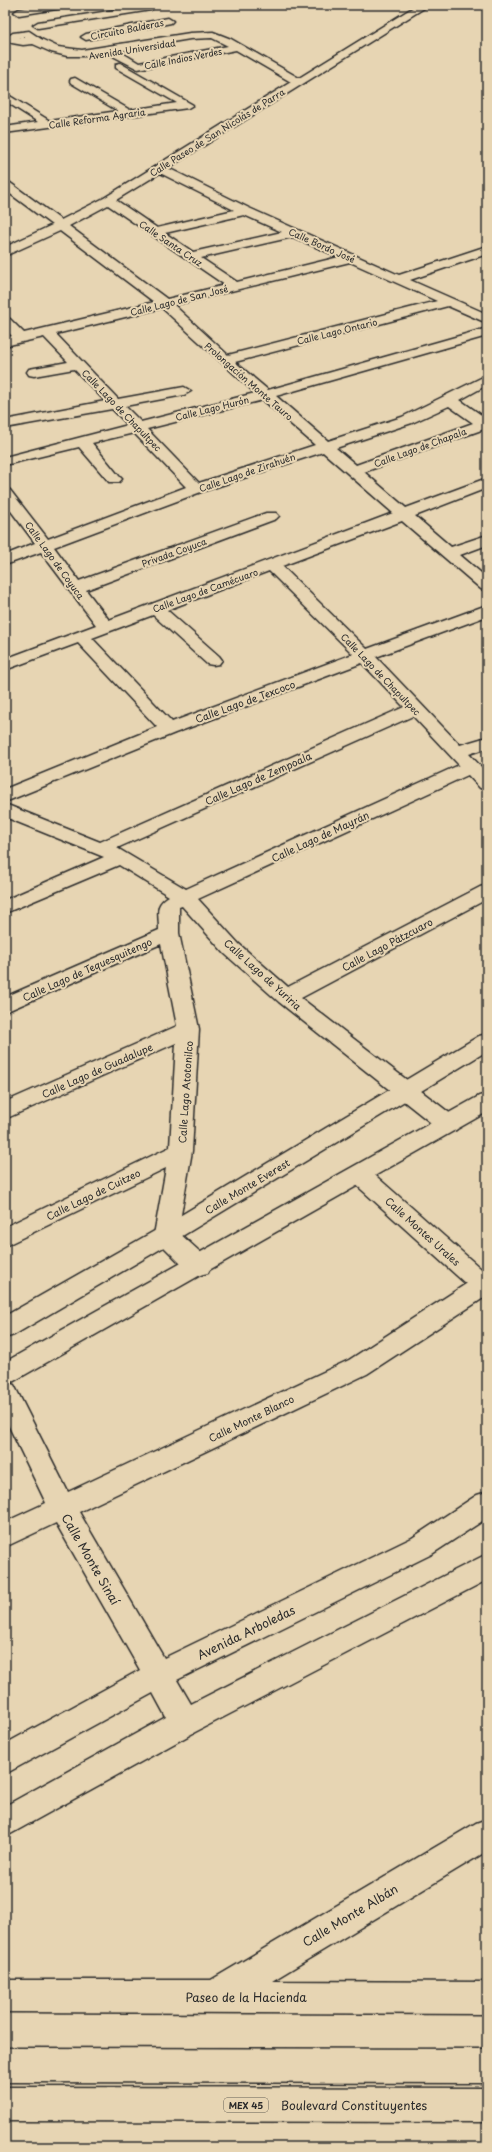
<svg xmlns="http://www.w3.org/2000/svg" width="492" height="2152" font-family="'Playpen Sans',sans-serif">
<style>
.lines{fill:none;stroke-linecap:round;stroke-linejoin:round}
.minor-casing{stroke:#2b2b2b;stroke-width:3}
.major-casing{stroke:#2b2b2b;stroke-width:3}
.highway-casing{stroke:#2b2b2b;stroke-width:3}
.minor{fill:#e7d5b3;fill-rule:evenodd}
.major{fill:#e7d5b3;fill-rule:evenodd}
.highway{fill:#e7d5b3;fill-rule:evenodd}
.labels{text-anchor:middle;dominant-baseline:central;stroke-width:4;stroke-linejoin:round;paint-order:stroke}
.far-street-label{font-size:9px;fill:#2b2b2b;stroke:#e7d5b3}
.shield{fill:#e7d5b3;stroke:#635e54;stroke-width:1}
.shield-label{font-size:9px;font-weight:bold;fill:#2b2b2b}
.street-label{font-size:10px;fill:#2b2b2b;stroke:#e7d5b3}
.near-street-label{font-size:12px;fill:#2b2b2b;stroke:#e7d5b3}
</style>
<rect width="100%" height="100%" fill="#e7d5b3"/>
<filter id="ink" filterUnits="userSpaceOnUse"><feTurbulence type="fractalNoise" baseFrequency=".025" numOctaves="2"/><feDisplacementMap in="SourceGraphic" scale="8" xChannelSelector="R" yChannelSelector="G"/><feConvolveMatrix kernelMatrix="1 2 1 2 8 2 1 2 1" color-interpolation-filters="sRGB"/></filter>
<g filter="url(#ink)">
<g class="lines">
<defs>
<g id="minor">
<polygon points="45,5 68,5 63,8 19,15 14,12 19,9"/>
<polygon points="148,5 153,8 151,10 38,28 33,25 38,22"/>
<path d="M417 5H429L168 168 249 208 399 275 487 246V254L410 280 487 314V323L448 306 235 362 268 390 487 328V336L276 396 328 441 402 417 487 375V385L460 400 487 419V428L364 472 406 508 487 478V488L415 516 451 547 487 535V545L460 555 487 578V591L481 589 402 521 282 566 367 649 487 605V616L376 657 460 745 487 737V748L469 754 487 773V790L480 788 468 775 198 899 239 944 288 987 480 887 487 885V899L301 998 456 1118 459 1124 456 1130 448 1132 440 1130 279 1002 225 954 182 906 179 907V933L199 1029 192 1151 178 1232 208 1259 211 1266 208 1273 199 1275 190 1273 158 1241 154 1235 166 1168 5 1246V1227L170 1147 176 1043 5 1119V1102L177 1026 161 944 5 1012V997L159 930C159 912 154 905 169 896L119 865 5 913V900L104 857 5 817V804L100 842 404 707 362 663 175 733 5 802V789L157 727 78 643 5 670V659L96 625 41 552 5 565V555L35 543 5 503V488L10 490 48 539 186 487 134 433 92 443 119 476 122 479 119 482H109L79 447 5 465V457L128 425 112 409 5 428V420L105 401 74 369 34 376 29 375 27 372 29 369 68 362 44 337 5 346V338L12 336 5 329V318L10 319 24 333 154 302 60 231 5 256V247L52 225 5 190V181L9 182 61 220 104 198 291 82 236 50 138 69 107 53 90 56H67L51 52 33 44 23 45 12 43 5 38 13 33 29 31 41 39 58 47 82 50 190 33 213 32 231 39 299 78ZM27 37 29 38H17H18ZM212 38 228 46 139 63 119 51 190 39ZM160 173 234 210 157 228 116 200ZM108 205 225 285 167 299 69 226ZM244 215 282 232 193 252 165 233ZM293 237 339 257 237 282 201 258ZM350 262 437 301 228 355 174 305ZM162 308 255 393 141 422 125 406 184 395 191 391 184 387 118 399 56 334ZM263 400 315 445 199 483 147 429ZM449 406 473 423 356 465 336 448 412 423ZM323 452 393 513 109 620 86 590 276 519 279 516 276 513H266L79 581 54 547 201 492ZM269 571 353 654 172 722 92 638 153 615 207 664 213 665 219 664 222 660 219 656 167 610ZM413 716 459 765 186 889 117 848Z"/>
<polygon points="168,18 173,21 171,23 86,40 81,37 86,34"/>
<polygon points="120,63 193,105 188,108 5,133 5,127 38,122 5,101 5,93 50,121 118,111 71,83 70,81 71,79 75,78 130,110 177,103 116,68 116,64"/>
<polygon points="360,1167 368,1169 487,1274 487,1297 485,1297 367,1374 79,1512 164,1658 412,1538 477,1495 487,1492 487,1518 432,1554 177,1680 191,1704 487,1554 487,1580 195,1732 5,1837 5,1806 166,1717 153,1693 5,1774 5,1744 140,1670 56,1523 5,1547 5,1522 46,1503 5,1418 5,1382 14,1385 68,1492 349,1360 466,1284 352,1181 348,1175 352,1169"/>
<polygon points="487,1819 487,1851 272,1981 487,1982 487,2014 5,2012 5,1980 211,1980 476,1823"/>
</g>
<g id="major">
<polygon points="487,1034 487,1051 174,1241 14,1335 5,1338 5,1316 158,1229 479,1036"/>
<polygon points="487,1094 487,1112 14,1381 5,1384 5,1362 479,1096"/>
</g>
<g id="highway">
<polygon points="5,2048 487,2049 487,2083 5,2082"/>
<polygon points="5,2087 487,2088 487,2122 5,2121"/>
</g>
</defs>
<use href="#minor" class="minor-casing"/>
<use href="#major" class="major-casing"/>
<use href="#highway" class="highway-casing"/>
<use href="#minor" class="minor"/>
<use href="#major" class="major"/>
<use href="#highway" class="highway"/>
</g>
</g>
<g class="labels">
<g class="far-street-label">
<text transform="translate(127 29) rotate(-11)">Circuito Balderas</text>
<text transform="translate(132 49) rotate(-9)">Avenida Universidad</text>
<text transform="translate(183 58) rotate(-11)">Calle Indios Verdes</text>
<text transform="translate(97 118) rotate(-8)">Calle Reforma Agraria</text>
<text transform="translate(217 132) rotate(-32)">Calle Paseo de San Nicolás de Parra</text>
<text transform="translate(171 243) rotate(34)">Calle Santa Cruz</text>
<text transform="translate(322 245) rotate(24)">Calle Bordo José</text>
<text transform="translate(179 300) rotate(-14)">Calle Lago de San José</text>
<text transform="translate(337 331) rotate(-14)">Calle Lago Ontario</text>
<text transform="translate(249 381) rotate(41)">Prolongación Monte Tauro</text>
<text transform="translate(212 408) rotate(-14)">Calle Lago Hurón</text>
<text transform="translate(122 410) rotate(46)">Calle Lago de Chapultpec</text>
<text transform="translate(420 447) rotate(-20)">Calle Lago de Chapala</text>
<text transform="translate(247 472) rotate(-19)">Calle Lago de Zirahuén</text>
<text transform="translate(174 552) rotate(-20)">Privada Coyuca</text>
<text transform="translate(55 560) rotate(54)">Calle Lago de Coyuca</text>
<text transform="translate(205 590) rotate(-20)">Calle Lago de Camécuaro</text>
<text transform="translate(381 674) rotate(46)">Calle Lago de Chapultpec</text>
</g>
<rect class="shield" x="224" y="2098" width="44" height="14" rx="3"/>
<g class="shield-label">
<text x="246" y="2105">MEX 45</text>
</g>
<g class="street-label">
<text transform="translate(245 701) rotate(-20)">Calle Lago de Texcoco</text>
<text transform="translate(258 778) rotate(-24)">Calle Lago de Zempoala</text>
<text transform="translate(320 836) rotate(-25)">Calle Lago de Mayrán</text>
<text transform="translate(387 944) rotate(-28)">Calle Lago Pátzcuaro</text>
<text transform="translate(87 969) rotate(-24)">Calle Lago de Tequesquitengo</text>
<text transform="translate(263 974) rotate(42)">Calle Lago de Yuriria</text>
<text transform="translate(97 1070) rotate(-24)">Calle Lago de Guadalupe</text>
<text transform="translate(185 1092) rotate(-86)">Calle Lago Atotonilco</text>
<text transform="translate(247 1186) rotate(-31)">Calle Monte Everest</text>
<text transform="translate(93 1194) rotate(-26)">Calle Lago de Cuitzeo</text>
<text transform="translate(423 1231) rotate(42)">Calle Montes Urales</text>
<text transform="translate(251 1418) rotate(-26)">Calle Monte Blanco</text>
</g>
<g class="near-street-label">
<text transform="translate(91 1559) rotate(60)">Calle Monte Sinaí</text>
<text transform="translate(246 1632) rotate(-26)">Avenida Arboledas</text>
<text transform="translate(350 1915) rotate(-31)">Calle Monte Albán</text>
<text x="246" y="1997">Paseo de la Hacienda</text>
<text x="354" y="2105">Boulevard Constituyentes</text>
</g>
</g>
<rect width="492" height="2152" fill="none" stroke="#e7d5b3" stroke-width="20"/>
<rect x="10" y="10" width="472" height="2132" fill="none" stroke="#2b2b2b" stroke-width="1.5" filter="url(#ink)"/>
</svg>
